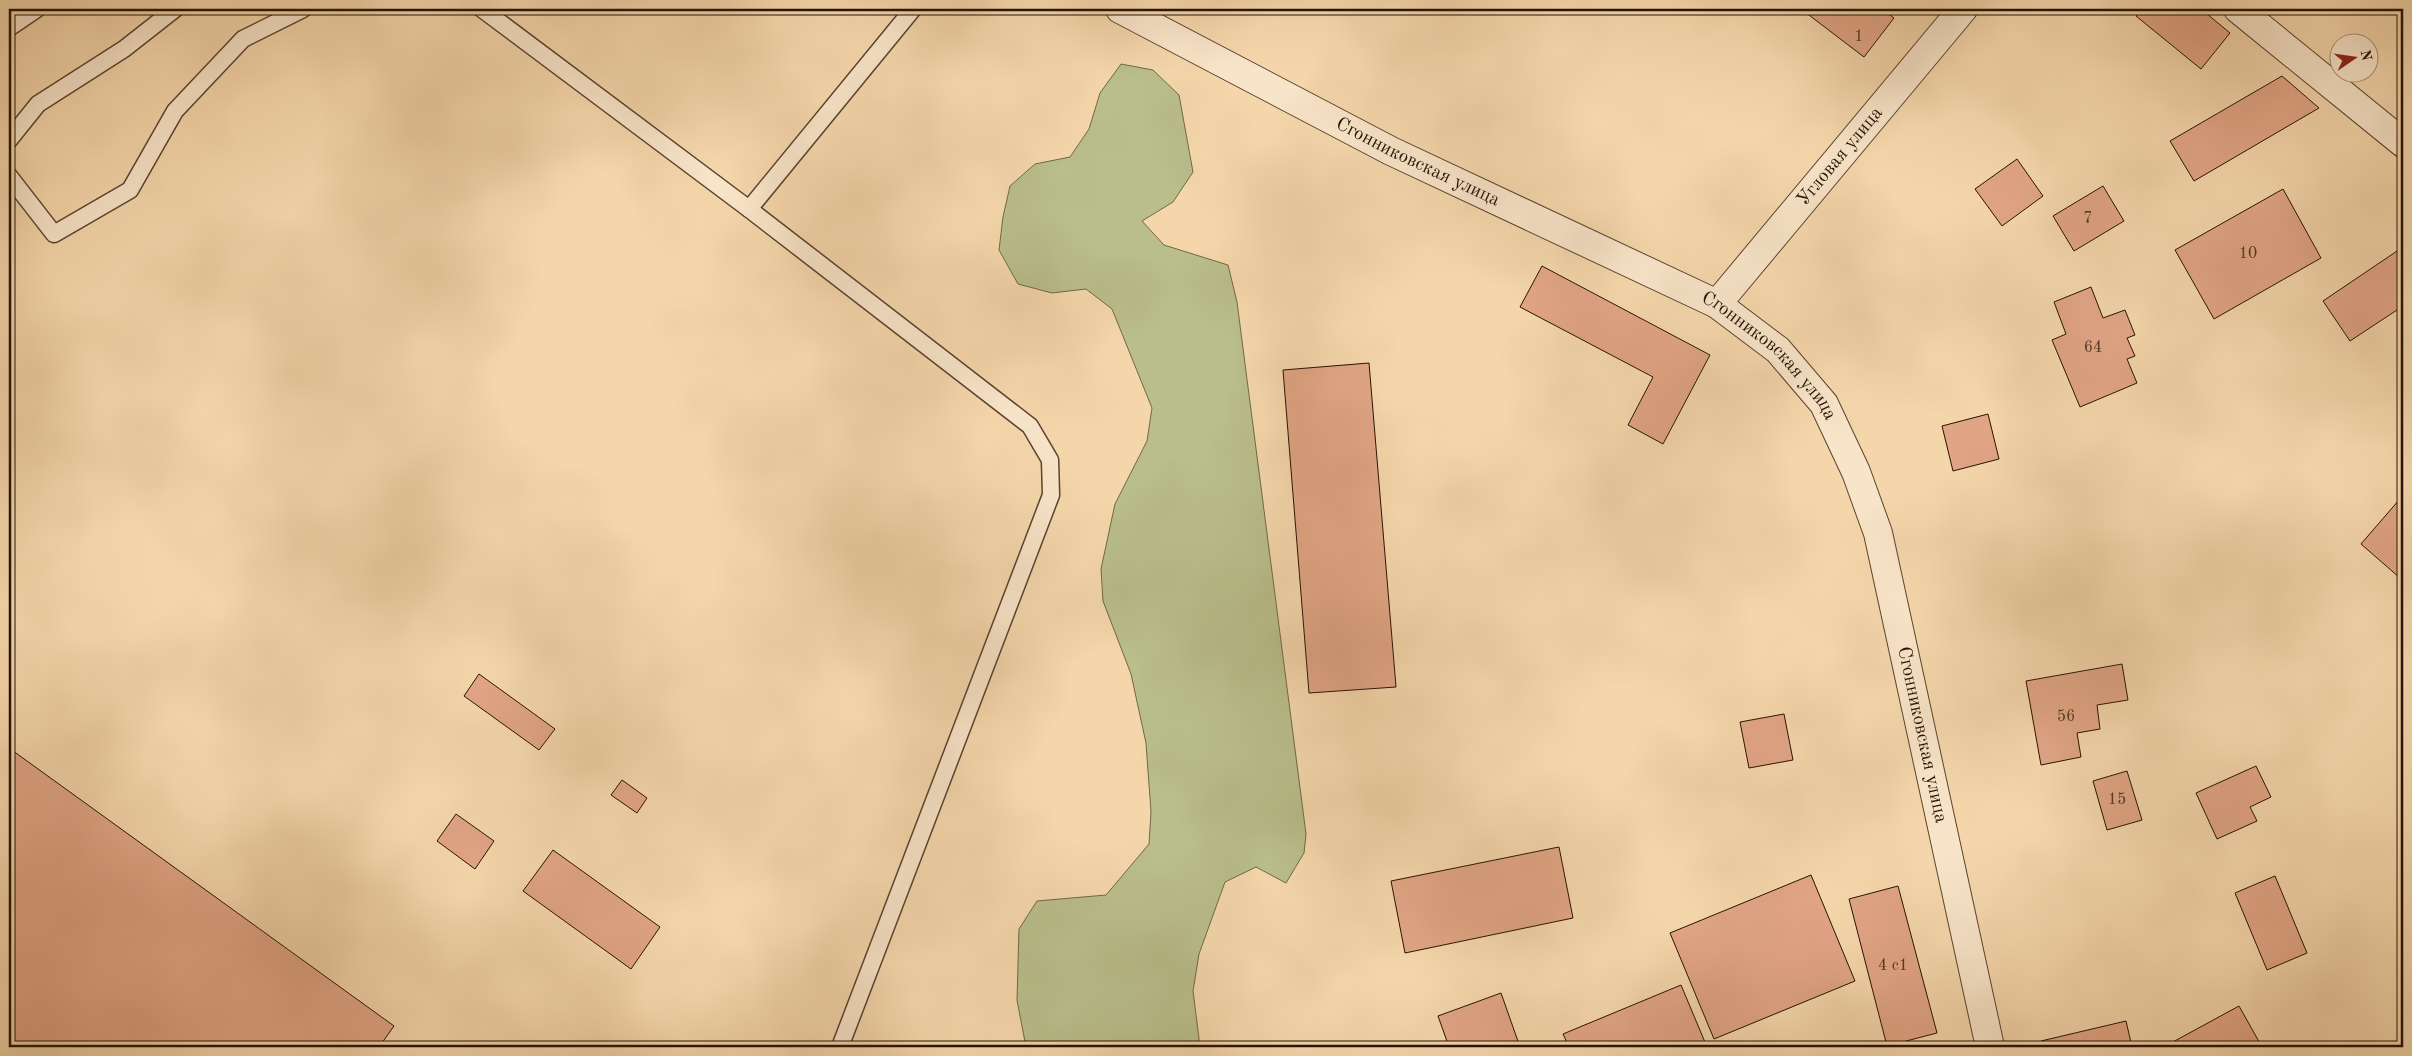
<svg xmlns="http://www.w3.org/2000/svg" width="2412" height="1056" font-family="'Old Standard TT',serif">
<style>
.green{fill:#b9be8b;stroke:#706848}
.building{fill:#e1a585;stroke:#261205}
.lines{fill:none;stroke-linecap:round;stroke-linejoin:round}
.service-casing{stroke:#5a432e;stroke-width:19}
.minor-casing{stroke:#5a432e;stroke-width:30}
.service{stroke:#f8e4c8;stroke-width:16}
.minor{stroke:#f8e4c8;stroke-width:28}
.labels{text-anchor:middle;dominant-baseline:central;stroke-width:5;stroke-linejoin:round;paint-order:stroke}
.number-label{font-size:16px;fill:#553725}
.street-label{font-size:19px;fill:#261205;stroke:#f8e4c8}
</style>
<rect width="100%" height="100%" fill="#f5d6ab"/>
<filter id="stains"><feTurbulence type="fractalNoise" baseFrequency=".004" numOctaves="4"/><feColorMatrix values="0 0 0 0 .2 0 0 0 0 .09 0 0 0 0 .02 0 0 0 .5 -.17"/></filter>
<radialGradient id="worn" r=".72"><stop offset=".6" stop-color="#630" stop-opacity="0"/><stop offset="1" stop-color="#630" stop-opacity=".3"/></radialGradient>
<polygon class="green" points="1121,64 1153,70 1179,95 1193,172 1173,202 1142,221 1164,245 1228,265 1237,302 1306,834 1304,853 1286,883 1256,867 1225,882 1199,954 1193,991 1200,1047 1026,1047 1017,1000 1019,929 1037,901 1106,895 1149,844 1151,812 1146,743 1131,674 1103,601 1101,569 1115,504 1147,441 1152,408 1112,309 1086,289 1052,293 1018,284 999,250 1003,217 1010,186 1035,164 1070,157 1089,129 1100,93"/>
<g class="building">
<polygon points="1801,9 1882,9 1894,18 1864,57"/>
<polygon points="2142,9 2201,9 2230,33 2201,69 2136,16"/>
<polygon points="2282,76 2319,108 2194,181 2170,141"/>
<polygon points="2017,159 2043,196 2002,226 1975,189"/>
<polygon points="2103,186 2124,221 2074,251 2053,216"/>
<polygon points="2283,189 2321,258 2214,319 2175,250"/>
<polygon points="2403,247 2403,276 2401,277 2403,281 2403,306 2350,341 2323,301"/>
<polygon points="1542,266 1710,355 1663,444 1628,425 1653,377 1520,307"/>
<polygon points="2091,287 2103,318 2125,310 2135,335 2127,338 2135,356 2127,359 2137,383 2080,407 2052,340 2066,334 2054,302"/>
<polygon points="1369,363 1396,687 1309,693 1283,370"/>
<polygon points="1988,414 1999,459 1953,471 1942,426"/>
<polygon points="2399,500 2403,503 2403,574 2400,578 2361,544"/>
<polygon points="2122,664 2128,700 2097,705 2100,729 2077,733 2081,757 2041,765 2026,681"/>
<polygon points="479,674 555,729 539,750 464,696"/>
<polygon points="1784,714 1793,760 1749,768 1740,722"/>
<polygon points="9,748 394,1026 379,1047 9,1047"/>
<polygon points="2256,766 2271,797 2250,807 2257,821 2217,839 2196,793"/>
<polygon points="2127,771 2142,820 2107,830 2093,781"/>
<polygon points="622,780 647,798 637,813 611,795"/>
<polygon points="456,814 494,841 475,869 437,841"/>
<polygon points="1559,847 1573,918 1405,953 1391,881"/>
<polygon points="553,850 660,927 631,969 523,891"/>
<polygon points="1811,875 1855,981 1714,1039 1670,933"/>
<polygon points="2275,876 2307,953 2267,970 2235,893"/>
<polygon points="1898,886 1937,1033 1887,1046 1849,899"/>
<polygon points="1681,985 1707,1047 1569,1047 1563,1034"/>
<polygon points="1501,993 1520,1047 1449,1047 1438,1016"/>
<polygon points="2239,1006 2262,1047 2173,1047 2171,1043"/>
<polygon points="2126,1021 2132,1047 2043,1047 2041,1041"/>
</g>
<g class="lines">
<defs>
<g id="service">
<polyline points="482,9 749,209 1030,426 1050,460 1051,495 840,1047"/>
<polyline points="9,28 37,9"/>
<polyline points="9,140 38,104 124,49 175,9"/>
<polyline points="9,176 54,234 130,190 175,111 243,39 303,9"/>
<polyline points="749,209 913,9"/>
</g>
<g id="minor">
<path id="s1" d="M1120 9 1391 151 1717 304 1778 350 1824 404 1856 472 1878 533 1990 1047"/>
<polyline points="2238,9 2403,143"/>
<path id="s2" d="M1717 304 1963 9"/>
</g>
</defs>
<use href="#service" class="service-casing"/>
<use href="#minor" class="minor-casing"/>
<use href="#service" class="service"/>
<use href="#minor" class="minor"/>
</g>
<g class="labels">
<g class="number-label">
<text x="1859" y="37">1</text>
<text x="2088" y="219">7</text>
<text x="2248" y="254">10</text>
<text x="2093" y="348">64</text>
<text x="2066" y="717">56</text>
<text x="2117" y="800">15</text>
<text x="1893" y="966">4 с1</text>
</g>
<g class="street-label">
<text stroke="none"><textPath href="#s2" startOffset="192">Угловая улица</textPath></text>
<text stroke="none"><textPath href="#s1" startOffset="335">Сгонниковская улица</textPath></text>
<text stroke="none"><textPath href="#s1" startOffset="740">Сгонниковская улица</textPath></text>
<text stroke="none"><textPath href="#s1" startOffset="1160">Сгонниковская улица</textPath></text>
</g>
</g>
<rect width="2412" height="1056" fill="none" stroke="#f5d6ab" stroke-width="30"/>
<rect x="10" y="10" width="2392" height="1036" fill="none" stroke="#261205" stroke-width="2.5"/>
<rect x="15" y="15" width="2382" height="1026" fill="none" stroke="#261205"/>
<g transform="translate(2354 58) rotate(77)"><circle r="24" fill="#f8e4c8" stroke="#a4907a"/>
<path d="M0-4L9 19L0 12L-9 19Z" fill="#8f2418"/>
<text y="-8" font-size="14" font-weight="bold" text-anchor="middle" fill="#261205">N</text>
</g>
<rect width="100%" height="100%" filter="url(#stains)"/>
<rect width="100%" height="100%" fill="url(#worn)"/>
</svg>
